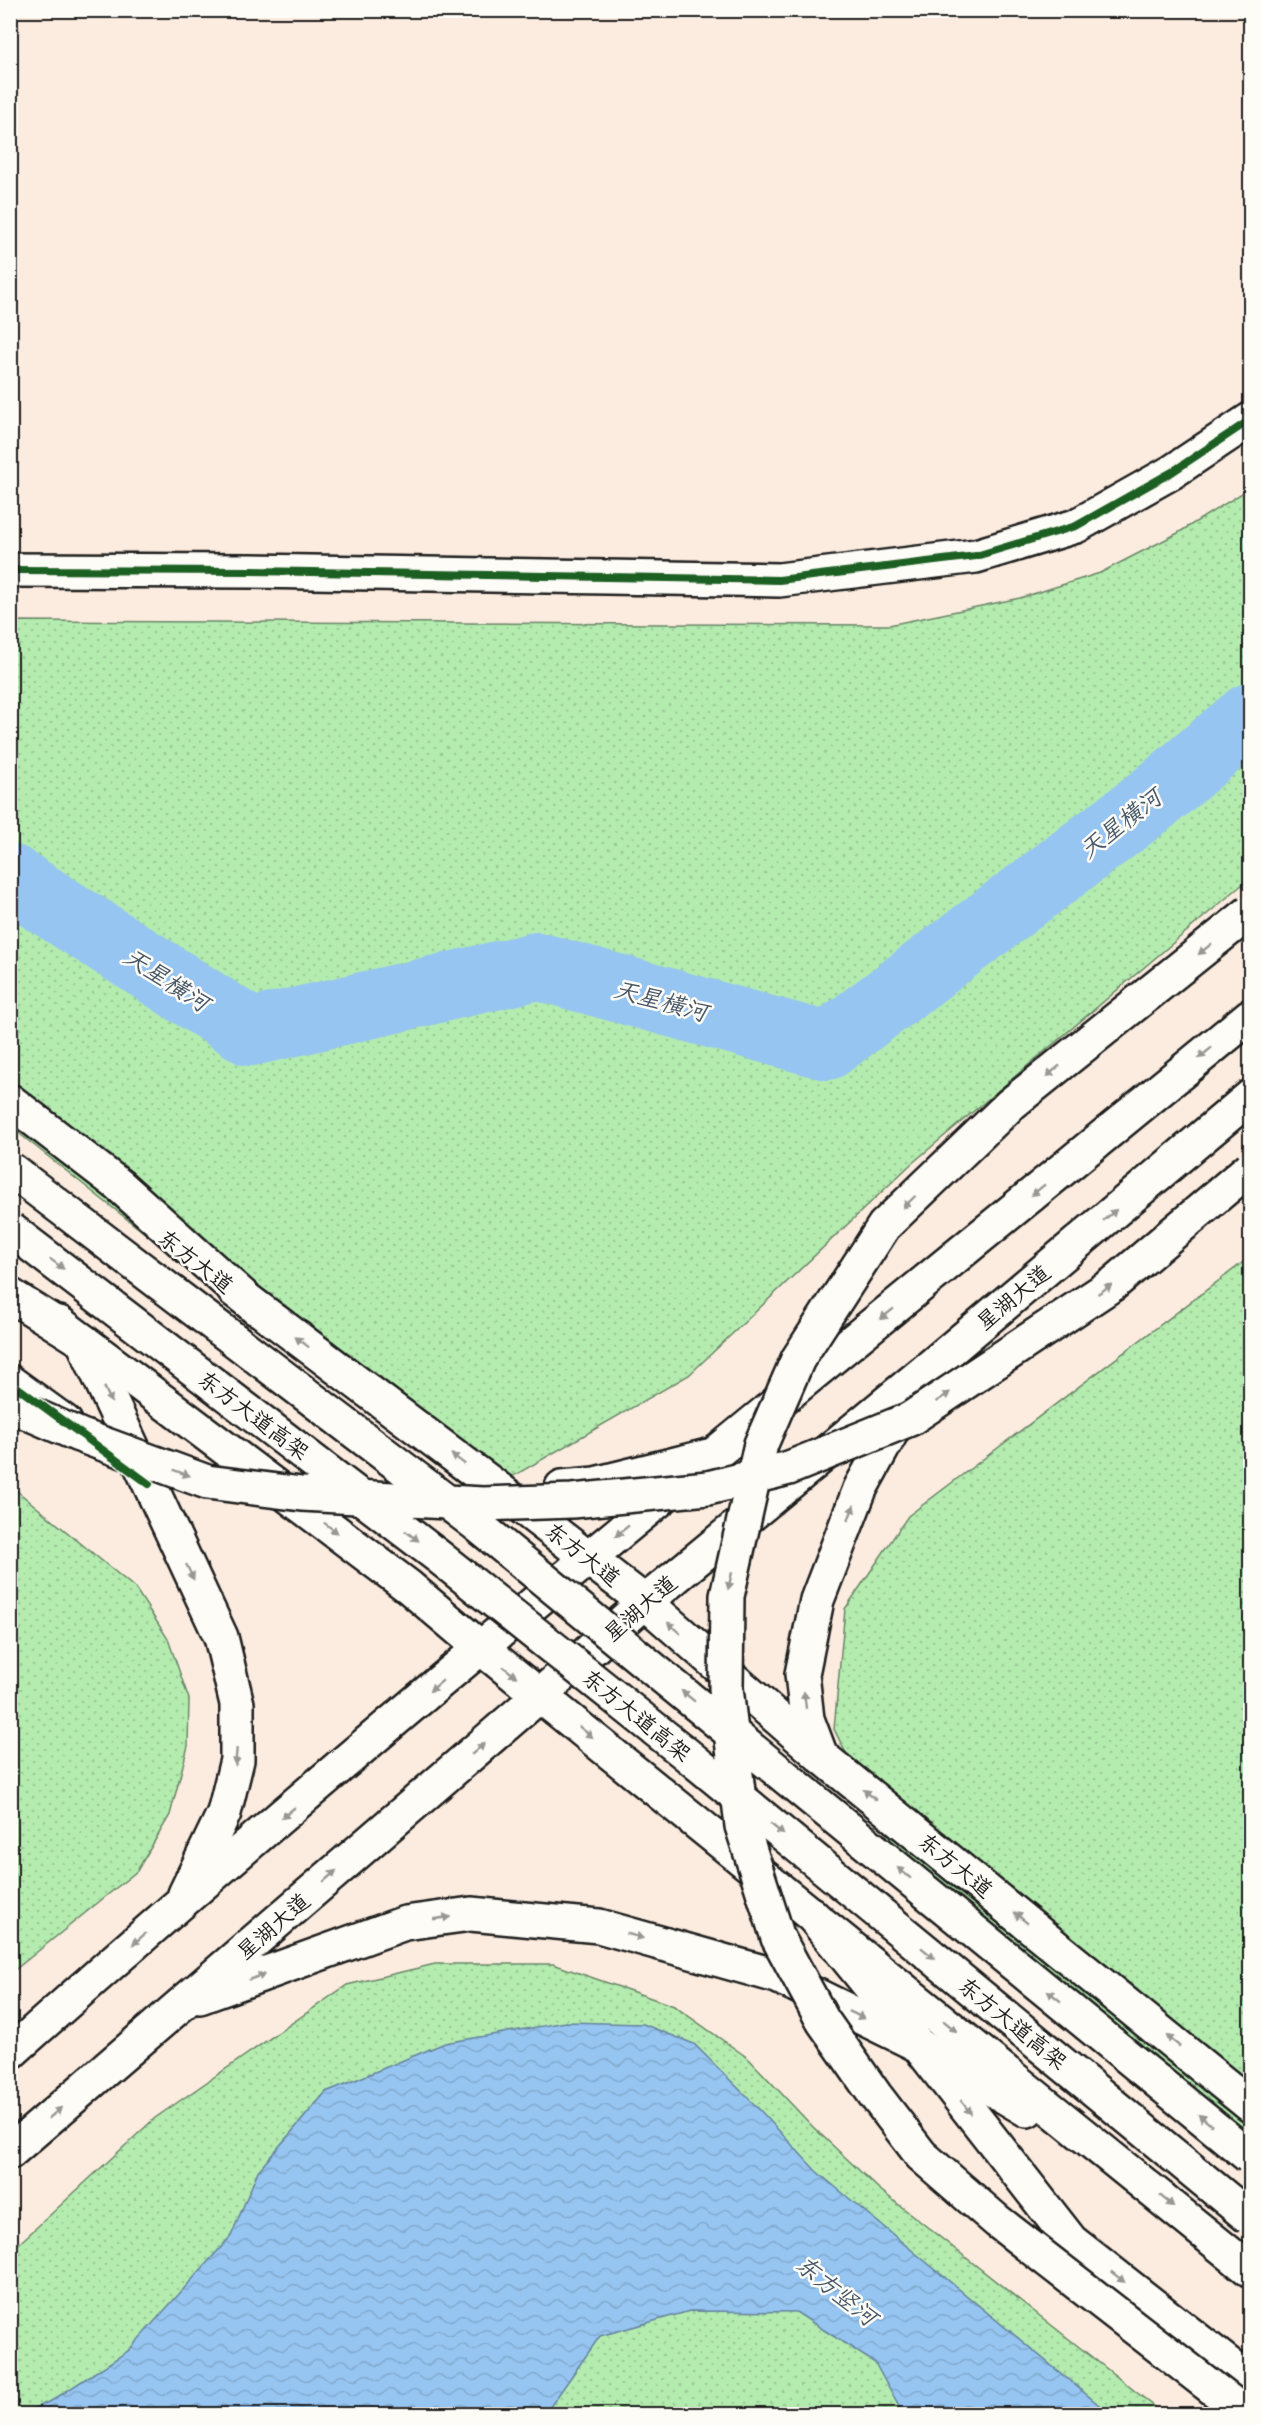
<svg xmlns="http://www.w3.org/2000/svg" width="1261" height="2425" font-family="'Patrick Hand','LXGW WenKai TC',sans-serif">
<style>
.grass{fill:url(#grass-dots);stroke:#688466;stroke-width:1.5}
.water{fill:url(#water-waves);stroke:#65819c;stroke-width:1.5}
.lines{fill:none;stroke-linecap:round;stroke-linejoin:round}
.river{stroke:#96c5f1;stroke-width:68}
.secondary-casing{stroke:#1c1c1c;stroke-width:38}
.primary-casing{stroke:#1c1c1c;stroke-width:38}
.highway-casing{stroke:#1c1c1c;stroke-width:38}
.secondary{stroke:#fdfcf7;stroke-width:33}
.primary{stroke:#fdfcf7;stroke-width:33}
.highway{stroke:#fdfcf7;stroke-width:33}
.highway-bridge-casing{stroke:#1c1c1c;stroke-width:38;stroke-linecap:butt}
.highway-bridge{stroke:#fdfcf7;stroke-width:33}
.cycleway-casing{stroke:#fdfcf7;stroke-width:11}
.cycleway{stroke:#1b5e20;stroke-width:8}
.oneway{fill:#989794}
.labels{text-anchor:middle;dominant-baseline:central;stroke-width:5;stroke-linejoin:round;paint-order:stroke}
.street-label{font-size:22px;fill:#1c1c1c;stroke:#fdfcf7}
.water-label{font-size:24px;font-style:italic;fill:#475767;stroke:#fdfcf7}
</style>
<defs>
<pattern id="grass-dots" width="8" height="8" patternUnits="userSpaceOnUse" patternTransform="scale(1.5)"><rect width="8" height="8" fill="#b4ecaf"/><path d="M2 2h.1M6 6h.1" fill="none" stroke="#9aca96" stroke-width="1.8" stroke-linecap="round"/></pattern>
<pattern id="water-waves" width="16" height="10" patternUnits="userSpaceOnUse" patternTransform="scale(1.5)"><rect width="16" height="10" fill="#96c5f1"/><path d="M0 5q4-4 8 0t8 0" fill="none" stroke="#81a9ce"/></pattern>
</defs>
<rect width="100%" height="100%" fill="#fcecdf"/>
<filter id="ink" filterUnits="userSpaceOnUse"><feTurbulence type="fractalNoise" baseFrequency=".0167" numOctaves="2"/><feDisplacementMap in="SourceGraphic" scale="12" xChannelSelector="R" yChannelSelector="G"/><feConvolveMatrix kernelMatrix="1 2 1 2 8 2 1 2 1" color-interpolation-filters="sRGB"/></filter>
<g filter="url(#ink)">
<g class="grass">
<polygon points="1250,488 1250,878 910,1165 689,1375 477,1497 11,1127 10,621 889,625 1020,598 1100,573 1178,533"/>
<polygon points="1250,1257 1250,2156 916,1894 834,1729 845,1609 908,1516"/>
<polygon points="11,1486 135,1588 168,1639 189,1699 188,1746 170,1815 137,1871 11,1973"/>
<polygon points="435,1964 553,1964 674,2006 748,2058 813,2127 879,2189 1164,2414 11,2414 11,2251 155,2118 347,1985"/>
</g>
<polygon class="water" points="566,2022 643,2024 694,2044 759,2109 816,2171 1110,2414 903,2414 875,2363 796,2312 690,2311 600,2336 545,2414 21,2414 53,2400 128,2351 231,2236 258,2171 326,2092 445,2043"/>
<g class="lines">
<polyline class="river" points="10,878 251,1032 537,966 827,1046 1147,804 1250,717"/>
<defs>
<g id="secondary">
<polyline points="10,570 252,571 779,580 976,556 1076,526 1172,472 1250,420"/>
<polyline points="10,1382 65,1422"/>
</g>
<g id="primary">
<polyline points="234,1290 505,1494 645,1602 821,1756 1250,2105"/>
<polyline points="59,1323 409,1587 481,1648 1250,2270"/>
<polyline points="85,1346 221,1637 237,1704 237,1760 224,1813 185,1894"/>
<polyline points="562,1487 595,1484 708,1456"/>
<polyline points="821,1756 807,1719 802,1674 817,1600 860,1489 904,1409"/>
<polyline points="200,1997 405,1923 471,1914 599,1926 777,1976 918,2045 1027,2110"/>
<path d="M10 2053C412 1694 834 1358 1250 1016"/>
<polyline points="10,2152 540,1695 645,1602 924,1372 1250,1097"/>
</g>
<g id="highway">
<polyline points="10,1101 119,1185 256,1308"/>
<polyline points="10,1295 83,1341"/>
<polyline points="811,1914 918,2045 1071,2241 1250,2381"/>
</g>
</defs>
<use href="#secondary" class="secondary-casing"/>
<use href="#primary" class="primary-casing"/>
<use href="#highway" class="highway-casing"/>
<use href="#secondary" class="secondary"/>
<use href="#primary" class="primary"/>
<use href="#highway" class="highway"/>
<defs>
<g id="highway-bridge">
<polyline points="10,1169 476,1524 1250,2157"/>
<polyline points="10,1229 439,1557 686,1754 1250,2218"/>
<polyline points="10,1405 79,1435 207,1482 302,1494 483,1504 572,1501 708,1488 789,1468 910,1419 1113,1284 1250,1168"/>
<polyline points="1246,2414 997,2221 921,2155 875,2095 823,2021 778,1938 742,1826 726,1688 727,1596 761,1444 798,1359 884,1226 1011,1104 1250,912"/>
</g>
</defs>
<use href="#highway-bridge" class="highway-bridge-casing"/>
<use href="#highway-bridge" class="highway-bridge"/>
<defs>
<g id="cycleway">
<polyline points="10,570 252,571 779,580 976,556 1076,526 1172,472 1250,420"/>
<polyline points="10,1382 149,1484"/>
</g>
</defs>
<use href="#cycleway" class="cycleway-casing"/>
<use href="#cycleway" class="cycleway"/>
</g>
<defs><path id="oneway-solid" d="M-6-.8H1V-3.2L6.5 0L1 3.2V.8H-6Z" transform="scale(1.5)"/></defs>
<g class="oneway">
<use href="#oneway-solid" transform="translate(1205 949) rotate(141)"/>
<use href="#oneway-solid" transform="translate(1205 1053) rotate(141)"/>
<use href="#oneway-solid" transform="translate(1053 1071) rotate(141)"/>
<use href="#oneway-solid" transform="translate(1038 1190) rotate(141)"/>
<use href="#oneway-solid" transform="translate(909 1202) rotate(136)"/>
<use href="#oneway-solid" transform="translate(1110 1215) rotate(-40)"/>
<use href="#oneway-solid" transform="translate(57 1264) rotate(37)"/>
<use href="#oneway-solid" transform="translate(1105 1289) rotate(-34)"/>
<use href="#oneway-solid" transform="translate(887 1314) rotate(141)"/>
<use href="#oneway-solid" transform="translate(302 1342) rotate(-143)"/>
<use href="#oneway-solid" transform="translate(108 1395) rotate(65)"/>
<use href="#oneway-solid" transform="translate(943 1397) rotate(-34)"/>
<use href="#oneway-solid" transform="translate(458 1459) rotate(-143)"/>
<use href="#oneway-solid" transform="translate(182 1473) rotate(20)"/>
<use href="#oneway-solid" transform="translate(851 1513) rotate(-69)"/>
<use href="#oneway-solid" transform="translate(331 1528) rotate(37)"/>
<use href="#oneway-solid" transform="translate(622 1531) rotate(141)"/>
<use href="#oneway-solid" transform="translate(412 1536) rotate(37)"/>
<use href="#oneway-solid" transform="translate(190 1572) rotate(64)"/>
<use href="#oneway-solid" transform="translate(730 1581) rotate(103)"/>
<use href="#oneway-solid" transform="translate(674 1628) rotate(-138)"/>
<use href="#oneway-solid" transform="translate(510 1672) rotate(38)"/>
<use href="#oneway-solid" transform="translate(436 1686) rotate(140)"/>
<use href="#oneway-solid" transform="translate(688 1696) rotate(-141)"/>
<use href="#oneway-solid" transform="translate(805 1700) rotate(-97)"/>
<use href="#oneway-solid" transform="translate(586 1732) rotate(39)"/>
<use href="#oneway-solid" transform="translate(478 1749) rotate(-41)"/>
<use href="#oneway-solid" transform="translate(236 1757) rotate(95)"/>
<use href="#oneway-solid" transform="translate(870 1795) rotate(-141)"/>
<use href="#oneway-solid" transform="translate(288 1813) rotate(140)"/>
<use href="#oneway-solid" transform="translate(777 1829) rotate(39)"/>
<use href="#oneway-solid" transform="translate(904 1873) rotate(-141)"/>
<use href="#oneway-solid" transform="translate(330 1876) rotate(-41)"/>
<use href="#oneway-solid" transform="translate(442 1918) rotate(-8)"/>
<use href="#oneway-solid" transform="translate(1021 1918) rotate(-141)"/>
<use href="#oneway-solid" transform="translate(635 1936) rotate(16)"/>
<use href="#oneway-solid" transform="translate(139 1939) rotate(139)"/>
<use href="#oneway-solid" transform="translate(928 1953) rotate(39)"/>
<use href="#oneway-solid" transform="translate(257 1977) rotate(-20)"/>
<use href="#oneway-solid" transform="translate(1054 1996) rotate(-141)"/>
<use href="#oneway-solid" transform="translate(857 2015) rotate(26)"/>
<use href="#oneway-solid" transform="translate(950 2026) rotate(39)"/>
<use href="#oneway-solid" transform="translate(1173 2041) rotate(-141)"/>
<use href="#oneway-solid" transform="translate(966 2107) rotate(52)"/>
<use href="#oneway-solid" transform="translate(55 2113) rotate(-41)"/>
<use href="#oneway-solid" transform="translate(1205 2120) rotate(-141)"/>
<use href="#oneway-solid" transform="translate(1167 2201) rotate(39)"/>
<use href="#oneway-solid" transform="translate(1118 2277) rotate(38)"/>
</g>
</g>
<g class="labels">
<g class="street-label">
<text transform="translate(196 1261) rotate(38)">东方大道</text>
<text transform="translate(1013 1297) rotate(-40)">星湖大道</text>
<text transform="translate(254 1415) rotate(37)">东方大道高架</text>
<text transform="translate(583 1554) rotate(38)">东方大道</text>
<text transform="translate(640 1608) rotate(-41)">星湖大道</text>
<text transform="translate(637 1715) rotate(39)">东方大道高架</text>
<text transform="translate(956 1865) rotate(39)">东方大道</text>
<text transform="translate(273 1926) rotate(-41)">星湖大道</text>
<text transform="translate(1013 2023) rotate(39)">东方大道高架</text>
</g>
<g class="water-label">
<text transform="translate(1120 823) rotate(-38)">天星横河</text>
<text transform="translate(167 979) rotate(33)">天星横河</text>
<text transform="translate(661 1000) rotate(15)">天星横河</text>
<text transform="translate(837 2290) rotate(39)">东方竖河</text>
</g>
</g>
<rect width="1261" height="2425" fill="none" stroke="#fdfcf7" stroke-width="36"/>
<rect x="18" y="18" width="1225" height="2389" fill="none" stroke="#1c1c1c" stroke-width="2" filter="url(#ink)"/>
</svg>
